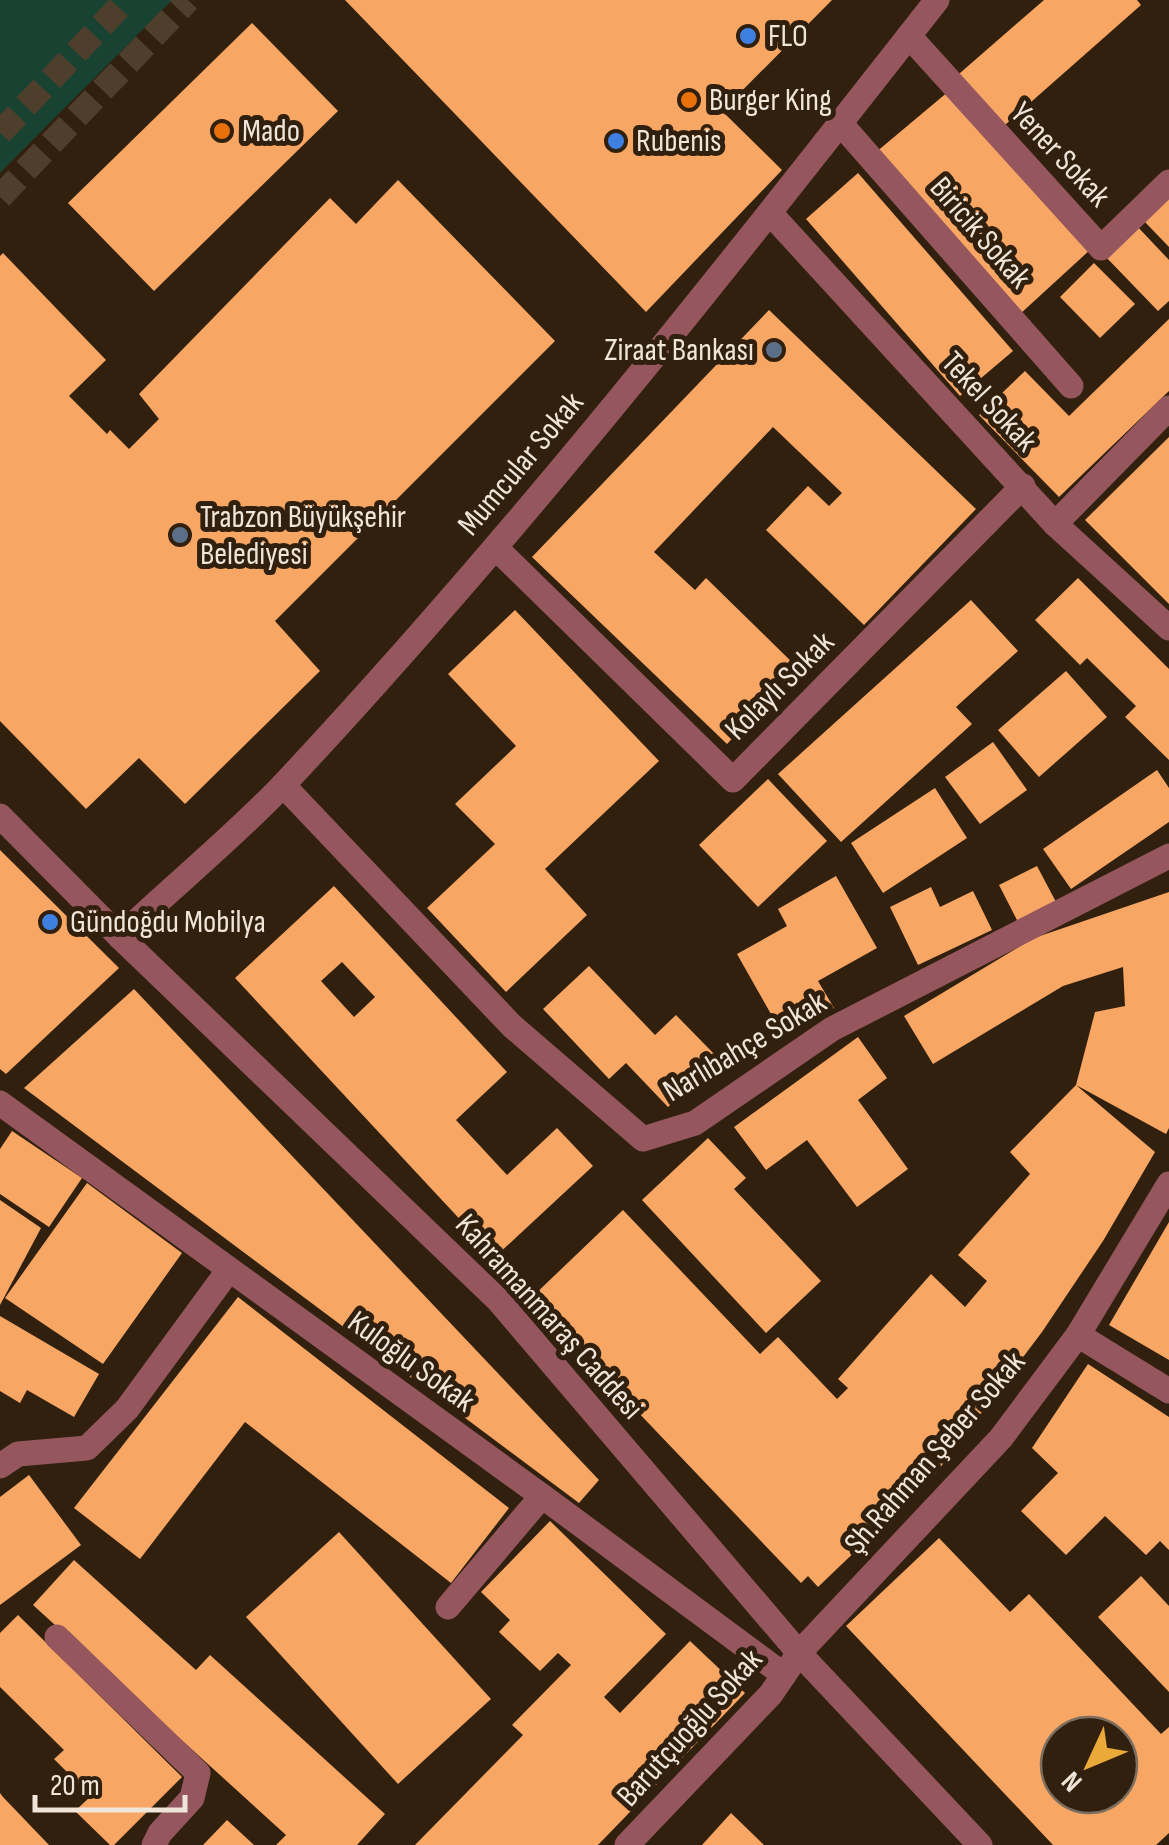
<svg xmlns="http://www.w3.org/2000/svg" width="1169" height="1845" font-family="'Sofia Sans Condensed',sans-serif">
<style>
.green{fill:#184332}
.building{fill:#f8a664;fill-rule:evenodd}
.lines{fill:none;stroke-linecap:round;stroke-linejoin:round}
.secondary-tunnel{stroke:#4e3e2c;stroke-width:25;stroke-dasharray:25 12;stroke-linecap:butt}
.pedestrian{stroke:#95565e;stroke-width:25}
.minor{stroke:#95565e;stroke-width:25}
.tertiary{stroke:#95565e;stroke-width:25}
.shop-dot{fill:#3f7fe0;stroke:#31200e;stroke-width:4}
.food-dot{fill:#e8710a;stroke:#31200e;stroke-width:4}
.service-dot{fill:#5c6f8a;stroke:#31200e;stroke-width:4}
.labels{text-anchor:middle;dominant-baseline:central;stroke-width:10;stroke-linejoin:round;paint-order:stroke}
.poi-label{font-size:32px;fill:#f0e5d9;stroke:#31200e;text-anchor:start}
.street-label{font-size:32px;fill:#f0e5d9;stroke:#31200e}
</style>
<rect width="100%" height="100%" fill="#31200e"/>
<polygon class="green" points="0,0 172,0 0,173"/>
<g class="building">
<polygon points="345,0 832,0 722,111 782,170 646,312"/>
<polygon points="1044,0 1137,0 1141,5 997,132 952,80"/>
<polygon points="252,23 338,111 154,291 68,203"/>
<polygon points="949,91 1091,249 1019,315 875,153"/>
<polygon points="858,173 1013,351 960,396 806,219"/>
<polygon points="398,180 555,341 275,621 320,671 185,804 139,758 86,809 0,721 0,256 3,253 106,360 69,396 107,434 110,430 129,449 159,419 139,394 330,198 356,224"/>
<polygon points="1169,195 1169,247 1144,221"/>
<polygon points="1135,224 1169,260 1169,301 1158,311 1103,254"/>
<polygon points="1094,263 1135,304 1100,338 1060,297"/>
<polygon points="769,310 976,509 864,625 766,530 808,486 829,506 842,493 773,427 654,552 695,590 706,578 799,669 727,744 532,557"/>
<polygon points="1169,319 1169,391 1059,497 979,415 1025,371 1069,416"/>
<polygon points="1169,437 1169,604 1085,520"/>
<polygon points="1078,578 1169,669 1169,760 1125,717 1136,706 1087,658 1080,665 1035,620"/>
<polygon points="971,600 1018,651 956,707 972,724 841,842 778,774"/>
<polygon points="515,610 659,761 545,869 587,915 506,992 427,908 495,844 455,804 516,746 448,674"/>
<polygon points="1066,671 1107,717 1039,777 998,730"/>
<polygon points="993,742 1027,790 980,824 945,777"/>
<polygon points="1157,770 1169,788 1169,822 1071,889 1043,849"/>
<polygon points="768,779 827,841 758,907 699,845"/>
<polygon points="935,788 967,838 883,893 851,843"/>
<polygon points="0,850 119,968 6,1074 0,1069"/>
<polygon points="1037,866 1056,902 1018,922 999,885"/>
<polygon points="836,876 877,948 818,981 834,1008 784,1037 737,954 787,926 778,909"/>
<path d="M334 886 507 1072 456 1120 507 1175 557 1128 593 1166 495 1257 235 978ZM342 962 375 997 354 1017 321 981Z"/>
<polygon points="931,887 940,907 973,891 992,930 918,965 890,907"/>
<polygon points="1169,892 1169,1128 1166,1134 1076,1085 1155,1152 1103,1241 1042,1332 933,1477 818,1587 808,1576 801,1583 530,1299 623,1210 760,1354 778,1337 837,1399 848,1388 838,1379 931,1274 965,1307 987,1281 958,1255 1030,1174 1010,1152 1076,1085 1095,1012 1125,1006 1123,967 1063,986 933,1064 904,1016 1034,938"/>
<polygon points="589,966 655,1035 676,1015 718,1058 668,1107 626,1063 609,1079 543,1009"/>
<polygon points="134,989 599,1480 579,1503 24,1088"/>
<polygon points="858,1037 887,1078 858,1100 908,1169 857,1207 807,1140 766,1170 734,1127"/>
<polygon points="12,1131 82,1178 49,1227 0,1194 0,1149"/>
<polygon points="708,1138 746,1178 734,1189 821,1281 766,1333 642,1200"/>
<polygon points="87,1183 182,1253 103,1364 5,1298"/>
<polygon points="0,1200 41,1228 0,1305"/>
<polygon points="1169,1222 1169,1360 1109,1325"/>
<polygon points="238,1297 509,1508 451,1583 245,1422 140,1559 74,1508"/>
<polygon points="0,1316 99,1374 74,1417 27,1390 20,1403 0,1391"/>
<polygon points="1088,1364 1169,1417 1169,1550 1160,1541 1146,1555 1105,1516 1066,1555 1021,1511 1058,1473 1032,1448"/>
<polygon points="29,1475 81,1545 0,1605 0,1497"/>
<polygon points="550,1521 666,1634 604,1697 620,1713 690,1641 745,1693 598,1845 415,1845 523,1735 512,1725 571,1665 558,1653 540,1671 499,1632 510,1620 481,1592"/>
<polygon points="339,1532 491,1699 398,1784 246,1617"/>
<path d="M939 1538 1010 1612 1029 1594 1161 1734 1169 1727V1833L1156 1845H1053L846 1626ZM1059 1735H1119V1795H1059Z"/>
<polygon points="74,1560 196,1670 210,1655 385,1814 357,1845 276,1845 286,1835 33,1605"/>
<polygon points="1141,1576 1169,1606 1169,1692 1098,1617"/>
<polygon points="18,1615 182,1777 114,1845 110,1845 75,1811 91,1796 54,1759 64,1750 0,1687 0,1633"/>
<polygon points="0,1793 3,1797 49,1845 0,1845"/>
<polygon points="731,1813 764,1845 702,1845"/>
<polygon points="227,1820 254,1845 203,1845"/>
</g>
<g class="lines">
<g class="secondary-tunnel">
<polyline points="0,133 126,0"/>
<polyline points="0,197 188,0"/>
</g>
<g class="pedestrian">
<polyline points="909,36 1101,248 1169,182"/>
<polyline points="840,123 1071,386"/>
<polyline points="448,1607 542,1496 784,1675"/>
</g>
<g class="minor">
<polyline points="770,213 1055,524 1169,628"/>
<polyline points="1055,524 1169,408"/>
<polyline points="496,548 733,780 1023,486"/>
<polyline points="283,785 512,1026 643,1139 695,1123 832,1029 1169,856"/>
<path d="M120 937C174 885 234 837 285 783 517 535 728 267 937 0"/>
<polyline points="0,1103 542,1496"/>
<polyline points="1078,1335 1169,1391"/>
<polyline points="0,1466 18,1454 87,1448 127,1409 228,1271"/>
<polyline points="57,1637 198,1773 192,1798 160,1833 154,1845"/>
<polyline points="627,1845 771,1694 799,1653 1001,1438 1078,1335 1169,1184"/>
</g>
<polyline class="tertiary" points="0,816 120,937 498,1300 799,1653 980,1845"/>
</g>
<g class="shop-dot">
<circle cx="748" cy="36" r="10"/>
<circle cx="616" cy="141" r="10"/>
<circle cx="50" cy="922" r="10"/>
</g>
<g class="food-dot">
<circle cx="689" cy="100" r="10"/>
<circle cx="222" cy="131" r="10"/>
</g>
<g class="service-dot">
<circle cx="774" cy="350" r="10"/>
<circle cx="180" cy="535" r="10"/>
</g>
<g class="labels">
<g class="poi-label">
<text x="768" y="36">FLO</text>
<text x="709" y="100">Burger King</text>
<text x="242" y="131">Mado</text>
<text x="636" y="141">Rubenis</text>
<text x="754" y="350" text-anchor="end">Ziraat Bankası</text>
<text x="200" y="517">Trabzon Büyükşehir<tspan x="200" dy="37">Belediyesi</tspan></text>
<text x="70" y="922">Gündoğdu Mobilya</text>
</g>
<g class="street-label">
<text transform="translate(1060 155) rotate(47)">Yener Sokak</text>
<text transform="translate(980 233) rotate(49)">Biricik Sokak</text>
<text transform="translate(989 402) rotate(47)">Tekel Sokak</text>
<text transform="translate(521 464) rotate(-50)">Mumcular Sokak</text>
<text transform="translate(780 686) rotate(-45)">Kolaylı Sokak</text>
<text transform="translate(745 1047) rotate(-31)">Narlıbahçe Sokak</text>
<text transform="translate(549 1317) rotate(48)">Kahramanmaraş Caddesi</text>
<text transform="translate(411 1362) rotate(36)">Kuloğlu Sokak</text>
<text transform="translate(935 1453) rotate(-49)">Şh.Rahman Şeber Sokak</text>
<text transform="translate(690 1728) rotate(-48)">Barutçuoğlu Sokak</text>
</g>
</g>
<g transform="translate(1089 1765) rotate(226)"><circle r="48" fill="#31200e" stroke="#7d6f5f" stroke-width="2.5"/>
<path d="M0-8L18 38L0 25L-18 38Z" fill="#eba939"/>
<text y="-15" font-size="28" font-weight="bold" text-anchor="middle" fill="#f0e5d9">N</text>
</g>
<path d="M35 1795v15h150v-15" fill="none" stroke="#f0e5d9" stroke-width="5"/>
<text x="50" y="1795" font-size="30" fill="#f0e5d9" stroke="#31200e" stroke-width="8" paint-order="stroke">20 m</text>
</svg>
